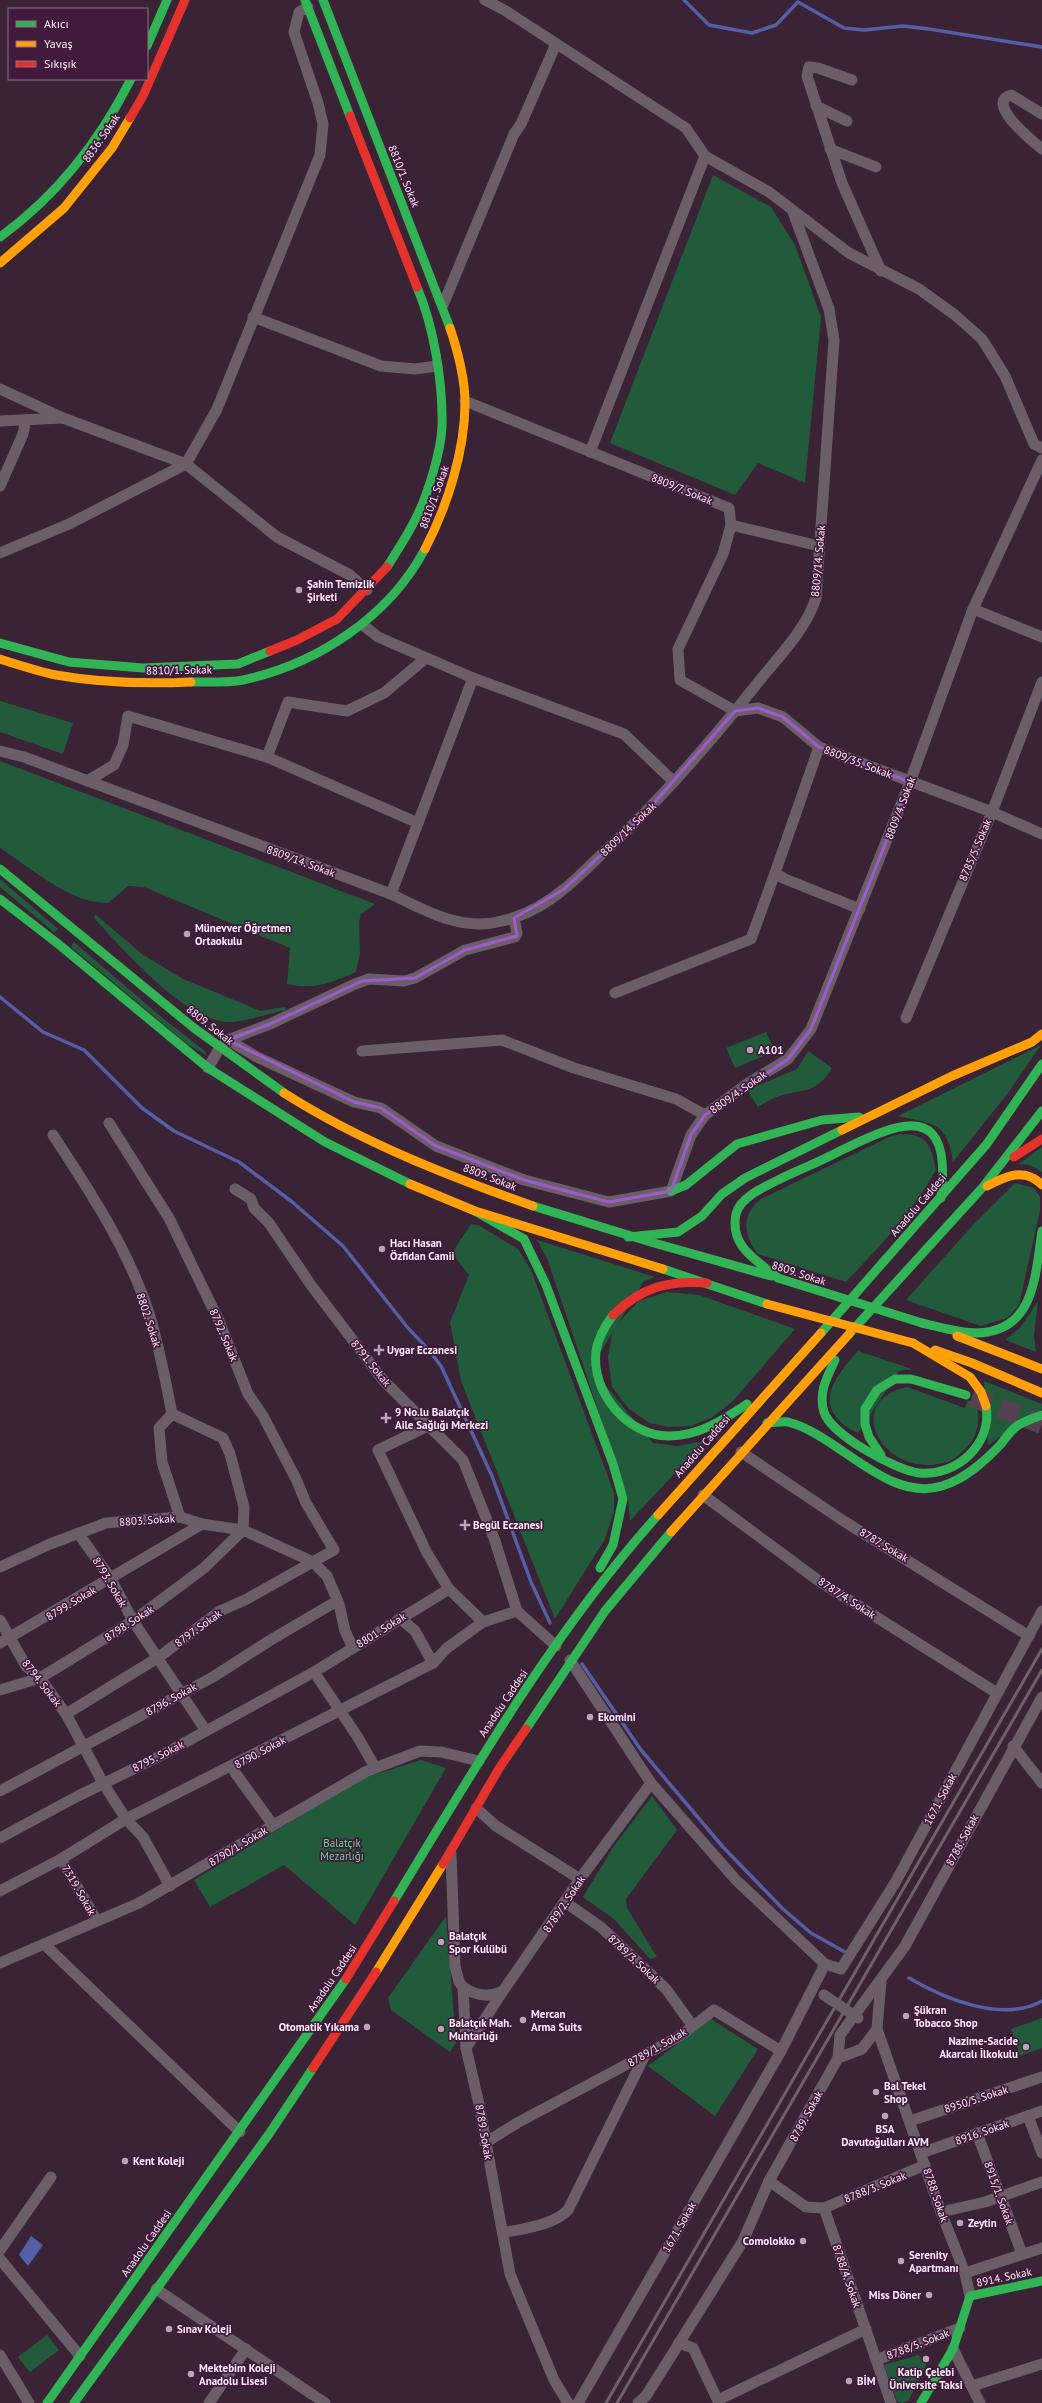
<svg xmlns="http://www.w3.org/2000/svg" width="1042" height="2403" font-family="'PT Sans',sans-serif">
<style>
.green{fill:#225b3c}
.water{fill:#565ea6}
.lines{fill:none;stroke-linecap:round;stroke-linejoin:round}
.stream{stroke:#565ea6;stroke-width:3.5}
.highway-tunnel{stroke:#564152;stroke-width:20;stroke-dasharray:20 10;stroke-linecap:butt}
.street{stroke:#6c5e69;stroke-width:11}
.fast{stroke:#30b455;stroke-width:9}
.slow{stroke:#ff9f0a;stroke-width:9}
.jam{stroke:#e5322d;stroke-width:9}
.rail{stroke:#70606c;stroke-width:3}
.street-bridge{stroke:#6c5e69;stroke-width:11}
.fast-bridge{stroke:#30b455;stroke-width:9}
.slow-bridge{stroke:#ff9f0a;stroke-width:9}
.marked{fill:none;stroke:#9c5cce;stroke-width:3;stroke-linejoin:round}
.poi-dot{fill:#b8a6b4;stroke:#421a3b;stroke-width:1.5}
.labels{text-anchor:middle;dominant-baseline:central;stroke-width:3.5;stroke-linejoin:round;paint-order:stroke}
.street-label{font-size:11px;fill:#fdedf9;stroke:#421a3b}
.poi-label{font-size:11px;font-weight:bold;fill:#fdedf9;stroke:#421a3b;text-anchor:start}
.park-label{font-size:11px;fill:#63dc95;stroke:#421a3b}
</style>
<rect width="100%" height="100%" fill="#392335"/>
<g class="green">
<polygon points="713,175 771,207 795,245 821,317 805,483 758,463 735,495 610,443"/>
<polygon points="0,701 73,723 63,754 0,732"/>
<path d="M0 761 375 904 361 914 359 922 360 953 356 972C331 983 313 990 287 984L290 948 144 887 128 886 108 903C71 904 31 868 0 848Z"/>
<polygon points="0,879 58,929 54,932 0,887"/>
<path d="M95 914 142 954 183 979 261 1011 285 1007 286 1010C269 1013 242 1023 226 1022 183 1019 122 948 94 918Z"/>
<polygon points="74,942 160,1016 206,1052 206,1055 187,1044 71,947"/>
<polygon points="766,1032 775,1051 735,1068 726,1048"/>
<path d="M1041 1045 1008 1093 953 1162C947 1121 933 1124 898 1116Z"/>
<path d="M808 1051 832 1068C816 1096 799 1088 774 1098 769 1100 763 1104 758 1107L747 1090 797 1069Z"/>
<path d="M900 1134C929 1134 931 1146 936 1170 913 1212 879 1247 846 1282L758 1254C743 1235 741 1215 761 1199L889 1137Z"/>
<polygon points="1042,1147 1042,1172 1030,1165 1019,1164"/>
<polygon points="1015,1183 1034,1188 1040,1197 1040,1210 1019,1305 1007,1318 981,1326 906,1300 973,1225"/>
<polygon points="471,1224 480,1226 518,1249 531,1270 614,1493 614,1511 605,1539 555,1619 461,1381 450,1322 469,1275 452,1253"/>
<polygon points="537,1240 655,1277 644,1281 591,1368 653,1443 678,1446 705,1441 630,1521 628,1499 547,1258"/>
<polygon points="667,1292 699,1295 795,1329 732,1402 711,1418 691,1426 669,1427 650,1423 629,1409 612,1387 608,1357 613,1328 639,1301"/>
<polygon points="1038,1301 1034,1335 1036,1352 1005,1340 1020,1328"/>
<path d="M858 1351 912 1369 899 1371 858 1433C812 1410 830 1382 858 1351Z"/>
<polygon points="984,1381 1042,1404 1042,1409 988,1445"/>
<path d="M907 1387 965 1408 968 1400 976 1403C981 1421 978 1437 964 1450 960 1453 955 1459 950 1461 887 1484 838 1402 907 1387Z"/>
<polygon points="421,1760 446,1768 355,1925 284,1865 210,1907 194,1880 361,1779"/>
<polygon points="652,1796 677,1830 626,1899 627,1908 657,1957 650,1959 614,1919 583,1897 614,1846"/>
<polygon points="446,1916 456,2043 450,2052 391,2010 388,1998"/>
<polygon points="1042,2018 1042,2048 1020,2056 1011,2029"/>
<polygon points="711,2019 758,2049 715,2116 648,2066"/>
<polygon points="47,2335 59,2350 30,2372 18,2357"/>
<polygon points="918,2355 927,2363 909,2400 902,2403 897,2401 884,2365"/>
</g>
<polygon class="water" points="31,2236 43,2245 28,2266 19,2255"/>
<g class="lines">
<g class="stream">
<polyline points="684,0 709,25 752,33 776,25 798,2 844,28 864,30 903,26 929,29 1042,47"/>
<polyline points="0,997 43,1032 84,1050 142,1108 174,1131 239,1162 291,1201 343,1246 408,1328 428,1349 441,1366 492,1476 531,1582 550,1623"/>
<polyline points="582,1664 641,1750 723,1847 783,1909 811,1933 845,1952"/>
<path d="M909 1978C945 1999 1002 2023 1042 2001"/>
</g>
<polyline class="highway-tunnel" points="972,1397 1042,1424"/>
<g class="street">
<polyline points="485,0 506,11 686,128 705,156 769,192 849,253 919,289 955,315 982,339 1005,376 1034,444 1042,448"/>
<polyline points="852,80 818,68 809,67 807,76 842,183 881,271"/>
<polyline points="816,106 847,121"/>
<path d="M1042 114 1011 95C984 103 1034 142 1042 149"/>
<polyline points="830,149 876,167"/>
<polyline points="443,305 514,134 521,124 556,44"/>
<polyline points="253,317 381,366 415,369 437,366"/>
<polyline points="0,389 63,418 186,464 277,537 350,575 367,590"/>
<polyline points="465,401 729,508 731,525 723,554 678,649 680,680 735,711 758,708 783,717 819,747 992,812 1042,834"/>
<polyline points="0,421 62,418"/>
<polyline points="590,452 705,156"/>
<polyline points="0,486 23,434 26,420"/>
<polyline points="731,525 819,546"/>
<polyline points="0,553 69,524 186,464 217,409 320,155 323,124 318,103 294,32 299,12 308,7"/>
<polyline points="973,609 1042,637"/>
<polyline points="363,625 378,637 473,678 624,734 674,782"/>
<polyline points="819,747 775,873 785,879 860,909"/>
<path d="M0 751 24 757 391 894C426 911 462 932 502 921 524 916 547 903 564 889 577 879 589 866 602 854 660 801 711 742 760 680 781 654 806 629 816 598L834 340 829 309 793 212"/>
<polyline points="267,757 288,702 347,711 384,693 426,658"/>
<polyline points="87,781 114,765 123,745 128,716 267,757 418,823"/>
<polyline points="391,894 473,678"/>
<polyline points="615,993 751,939 775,873"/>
<polyline points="906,1018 992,812 1042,682"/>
<polyline points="228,1040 257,1057 354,1102 381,1108 436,1146 524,1180 609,1202 671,1191 691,1135 705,1115 747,1084 788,1059 811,1029 910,782 973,609 1042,460"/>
<polyline points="362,1051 502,1040 574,1068 676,1099 705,1115"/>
<polyline points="208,1068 219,1049 228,1040 270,1024 355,984 369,979 404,981 415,978 465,950 515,937 517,933 514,918"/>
<path d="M53 1135C91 1193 131 1253 151 1320 160 1351 166 1383 172 1414L159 1428 162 1462 180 1517"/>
<polyline points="235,1189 251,1199 254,1208 269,1223 311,1285 383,1380 463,1460 494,1538 517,1611"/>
<polyline points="430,1425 378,1450 427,1553 449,1589 483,1622"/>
<polyline points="741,1452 842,1520 1029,1636"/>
<polyline points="703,1495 819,1581 997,1693"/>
<polyline points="78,1533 111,1579 133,1621 206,1731"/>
<polyline points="0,1567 50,1544 106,1523 180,1517 202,1524 243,1530 313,1562 327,1576 339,1604 345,1631 353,1648"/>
<polyline points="517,1611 556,1646"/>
<polyline points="400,1618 415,1631 433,1663"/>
<polyline points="0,1620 26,1666 40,1678 66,1714 103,1783 126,1819 143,1837 170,1886"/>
<polyline points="0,1643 202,1524"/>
<polyline points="570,1660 651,1783 736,1880 825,1964 841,1969 895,1883 1042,1611"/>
<polyline points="314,1672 357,1736 375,1767"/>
<polyline points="0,1690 40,1678 133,1621 204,1568 243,1530 244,1507 230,1454 223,1438 172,1414"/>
<polyline points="66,1714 159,1657 220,1611 247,1599 334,1550 306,1503 296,1479 263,1416 248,1394 219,1321 169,1218 109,1123"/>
<polyline points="1013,1746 1042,1783"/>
<polyline points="231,1767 273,1825"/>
<polyline points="0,1791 213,1677 269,1641 337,1601"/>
<polyline points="476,1808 496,1826 580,1879"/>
<polyline points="0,1838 78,1796 162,1755 314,1672 449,1589"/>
<polyline points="451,1854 455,1966 459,1982 463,1987 466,2048 479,2104 510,2274 554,2380 568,2403"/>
<polyline points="61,1859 97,1921"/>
<polyline points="0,1891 61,1859 126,1819 433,1663 447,1648 483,1622 517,1611"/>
<polyline points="565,1902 602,1928 666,1989 692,2025"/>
<polyline points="44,1944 240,2132"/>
<polyline points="0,1963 139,1903 365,1772 420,1751 441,1752 479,1761"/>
<polyline points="881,1981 877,2029 941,2212 965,2273 970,2296"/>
<path d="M463 1987C476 1996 489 1998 503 1991L580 1879 651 1783"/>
<polyline points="466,2048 503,1991"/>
<polyline points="838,2058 840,2035 905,1946 1042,1697"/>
<polyline points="1028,2116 1042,2153"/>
<polyline points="910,2121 1042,2077"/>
<polyline points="977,2133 1022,2254"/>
<polyline points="485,2143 517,2123 680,2036 714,2010 781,2051"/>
<polyline points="921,2153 1042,2111"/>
<polyline points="769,2181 806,2207 824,2208 891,2403"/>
<polyline points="824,2208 925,2165"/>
<polyline points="941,2212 985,2202 1042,2182"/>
<path d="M503 2233C524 2228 552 2226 568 2210L645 2055"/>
<polyline points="0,2250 51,2177"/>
<polyline points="0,2259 80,2356"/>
<polyline points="965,2273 1042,2248"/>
<polyline points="156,2289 325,2403"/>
<polyline points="679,2343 693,2348 719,2403"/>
<polyline points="953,2349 980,2403"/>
<polyline points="0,2355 29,2403"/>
<polyline points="876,2360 960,2328"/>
<polyline points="972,2386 1042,2364"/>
<polyline points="718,2400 866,2329"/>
<polyline points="209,2403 246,2349"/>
<polyline points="578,2403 781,2051 825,1964"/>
<polyline points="638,2403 646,2396 743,2241 769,2181 838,2058 862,2049 877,2029"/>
</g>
<g class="fast">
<polyline points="305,0 350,116"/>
<polyline points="323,0 450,328"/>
<polyline points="147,46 167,0"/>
<path d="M0 237C58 195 99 142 131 79"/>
<path d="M387 567C397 551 407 536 415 520 427 497 441 452 442 427 443 383 434 327 417 287"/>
<polyline points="0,643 69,662 143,668 238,664 270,651"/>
<path d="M191 682C208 682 227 683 243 680 317 664 389 617 425 549"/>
<polyline points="0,869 194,1028 284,1093"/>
<polyline points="0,899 57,943 208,1068 325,1142 410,1184"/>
<polyline points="671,1191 686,1185 737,1144 822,1120 859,1117"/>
<polyline points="533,1206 654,1243 771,1276"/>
<polyline points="475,1211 524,1239 546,1285 613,1464 623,1499 613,1545 600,1568"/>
<polyline points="628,1237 678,1232 702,1216 722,1194 745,1178 842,1130"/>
<polyline points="663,1269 767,1304"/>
<path d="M778 1278C758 1261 729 1247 736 1214 740 1197 766 1186 780 1179 799 1170 819 1162 838 1152 900 1121 953 1099 941 1198"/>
<path d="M613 1315C605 1326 598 1337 596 1351 591 1392 627 1436 669 1436 699 1436 723 1420 747 1404"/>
<path d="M922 1323C939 1327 959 1333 977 1333 1035 1331 1035 1276 1042 1231"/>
<polyline points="821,1333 986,1145 1042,1064"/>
<polyline points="850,1333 983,1187 1042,1111"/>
<path d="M835 1360C827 1377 818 1393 824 1412 830 1434 897 1471 919 1473 956 1477 993 1444 986 1406"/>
<path d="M767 1423C774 1423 782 1421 788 1422 839 1435 887 1503 942 1486 965 1479 984 1462 1001 1444 1006 1438 1010 1431 1017 1426 1024 1421 1034 1418 1042 1415"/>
<polyline points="881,1455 869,1437 865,1424 865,1409 877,1390 895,1379 911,1379 966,1395"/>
<polyline points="526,1729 605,1611 671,1532"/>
<path d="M394 1901C475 1768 554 1631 658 1515"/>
<polyline points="47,2403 346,1979"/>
<polyline points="74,2403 269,2134 313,2068"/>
<polyline points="921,2403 953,2349 970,2296 1042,2281"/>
</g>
<g class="slow">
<polyline points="0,263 64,208 112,148 130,118"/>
<path d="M425 549C447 507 465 451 465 403 465 378 458 352 450 328"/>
<path d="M0 659C19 665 37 671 56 675 101 683 147 684 191 682"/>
<path d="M284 1093C361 1142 448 1176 533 1206"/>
<polyline points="842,1130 952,1076 1032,1042 1042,1034"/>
<polyline points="410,1184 475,1211 663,1269"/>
<path d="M987 1186C1006 1176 1025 1167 1042 1185"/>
<polyline points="957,1336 1042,1369"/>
<polyline points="913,1343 970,1377 981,1392 986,1406"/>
<polyline points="935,1350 972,1363 1042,1393"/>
<polyline points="658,1515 821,1333"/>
<polyline points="671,1532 850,1333"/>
<polyline points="376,1972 443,1864"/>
</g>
<g class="jam">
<polyline points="350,116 417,287"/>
<polyline points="130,118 143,96 185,0"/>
<polyline points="270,651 297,640 337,619 387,567"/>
<polyline points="1014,1157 1042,1139"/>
<path d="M613 1315C642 1287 668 1280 707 1283"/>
<polyline points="443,1864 500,1767 526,1729"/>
<polyline points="346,1979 394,1901"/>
<polyline points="313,2068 376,1972"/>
</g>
<g class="rail">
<polyline points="606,2403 1042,1649"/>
<polyline points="617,2403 1042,1670"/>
</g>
<polyline class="street-bridge" points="824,1995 858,2018"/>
<polyline class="fast-bridge" points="778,1278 922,1323"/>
<polyline class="slow-bridge" points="767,1304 913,1343"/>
</g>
<path class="marked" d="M758 708 783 717 819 747 910 782 811 1029 788 1059 705 1115 691 1135 671 1191 609 1202 524 1180 436 1146 381 1108 354 1102 228 1040 270 1024 362 981 415 978 465 950 517 936 514 918 563 890 638 821 735 711Z"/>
<g class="poi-dot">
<circle cx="299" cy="590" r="4"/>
<circle cx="187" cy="934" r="4"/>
<circle cx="750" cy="1050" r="4"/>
<circle cx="382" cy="1249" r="4"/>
<path d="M377 1344h4v4h4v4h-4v4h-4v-4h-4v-4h4z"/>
<path d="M384 1412h4v4h4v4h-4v4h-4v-4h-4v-4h4z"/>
<path d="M463 1519h4v4h4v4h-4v4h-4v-4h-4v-4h4z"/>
<circle cx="590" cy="1717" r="4"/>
<circle cx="441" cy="1942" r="4"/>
<circle cx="906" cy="2016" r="4"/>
<circle cx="523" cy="2020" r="4"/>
<circle cx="367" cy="2027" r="4"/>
<circle cx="441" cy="2029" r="4"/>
<circle cx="1026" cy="2047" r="4"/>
<circle cx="876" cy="2092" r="4"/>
<circle cx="885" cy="2116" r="4"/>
<circle cx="125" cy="2161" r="4"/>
<circle cx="960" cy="2223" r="4"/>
<circle cx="803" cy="2241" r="4"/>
<circle cx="901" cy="2261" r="4"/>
<circle cx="929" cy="2295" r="4"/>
<circle cx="169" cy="2329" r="4"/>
<circle cx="926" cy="2359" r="4"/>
<circle cx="191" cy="2374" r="4"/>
<circle cx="849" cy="2381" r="4"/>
</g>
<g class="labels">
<g class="street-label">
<text transform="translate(101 138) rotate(-55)">8836. Sokak</text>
<text transform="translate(404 176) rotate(68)">8810/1. Sokak</text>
<text transform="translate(682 489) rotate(22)">8809/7. Sokak</text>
<text transform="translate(434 497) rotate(-70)">8810/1. Sokak</text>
<text transform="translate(818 561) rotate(-85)">8809/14. Sokak</text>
<text transform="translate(179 670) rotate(-1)">8810/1. Sokak</text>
<text transform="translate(858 762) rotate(21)">8809/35. Sokak</text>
<text transform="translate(900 808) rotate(-69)">8809/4. Sokak</text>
<text transform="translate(628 829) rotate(-44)">8809/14. Sokak</text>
<text transform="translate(975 850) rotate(-67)">8785/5. Sokak</text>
<text transform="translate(301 861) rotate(20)">8809/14. Sokak</text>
<text transform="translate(210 1025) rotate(38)">8809. Sokak</text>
<text transform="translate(738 1092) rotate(-35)">8809/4. Sokak</text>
<text transform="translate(490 1177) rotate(21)">8809. Sokak</text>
<text transform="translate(918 1205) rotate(-49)">Anadolu Caddesi</text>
<text transform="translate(799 1273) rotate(18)">8809. Sokak</text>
<text transform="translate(149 1320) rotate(72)">8802. Sokak</text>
<text transform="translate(224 1335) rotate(67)">8792. Sokak</text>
<text transform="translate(371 1363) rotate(51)">8791. Sokak</text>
<text transform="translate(702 1446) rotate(-49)">Anadolu Caddesi</text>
<text transform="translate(147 1520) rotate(-4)">8803. Sokak</text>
<text transform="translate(884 1545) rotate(31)">8787. Sokak</text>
<text transform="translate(110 1582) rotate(59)">8793. Sokak</text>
<text transform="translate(847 1598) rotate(33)">8787/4. Sokak</text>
<text transform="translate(71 1603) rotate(-31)">8799. Sokak</text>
<text transform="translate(129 1623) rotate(-33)">8798. Sokak</text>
<text transform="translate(198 1628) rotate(-36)">8797. Sokak</text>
<text transform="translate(381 1630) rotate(-32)">8801. Sokak</text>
<text transform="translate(42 1683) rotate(52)">8794. Sokak</text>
<text transform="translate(171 1699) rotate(-29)">8796. Sokak</text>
<text transform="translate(503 1703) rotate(-56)">Anadolu Caddesi</text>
<text transform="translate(260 1752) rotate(-28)">8790. Sokak</text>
<text transform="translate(158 1756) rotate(-27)">8795. Sokak</text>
<text transform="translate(940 1799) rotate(-62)">1671. Sokak</text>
<text transform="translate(962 1840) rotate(-62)">8788. Sokak</text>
<text transform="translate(238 1846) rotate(-31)">8790/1. Sokak</text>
<text transform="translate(79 1890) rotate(60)">7319. Sokak</text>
<text transform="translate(564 1904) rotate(-56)">8789/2. Sokak</text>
<text transform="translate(634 1959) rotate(43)">8789/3. Sokak</text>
<text transform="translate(332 1978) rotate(-56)">Anadolu Caddesi</text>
<text transform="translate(657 2047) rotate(-30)">8789/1. Sokak</text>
<text transform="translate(976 2099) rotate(-18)">8950/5. Sokak</text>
<text transform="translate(806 2116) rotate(-61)">8789. Sokak</text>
<text transform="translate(484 2132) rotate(80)">8789. Sokak</text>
<text transform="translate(982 2132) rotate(-19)">8916. Sokak</text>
<text transform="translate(875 2187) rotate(-22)">8788/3. Sokak</text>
<text transform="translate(999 2193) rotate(70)">8915/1. Sokak</text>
<text transform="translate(936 2195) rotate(71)">8788. Sokak</text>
<text transform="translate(679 2227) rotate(-60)">1671. Sokak</text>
<text transform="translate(146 2243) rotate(-55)">Anadolu Caddesi</text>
<text transform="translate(847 2276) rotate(71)">8788/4. Sokak</text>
<text transform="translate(1004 2277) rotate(-12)">8914. Sokak</text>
<text transform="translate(918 2344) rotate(-21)">8788/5. Sokak</text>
</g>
<g class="poi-label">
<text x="307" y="584">Şahin Temizlik<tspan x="307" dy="13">Şirketi</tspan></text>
<text x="195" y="928">Münevver Öğretmen<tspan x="195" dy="13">Ortaokulu</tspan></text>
<text x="758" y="1050">A101</text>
<text x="390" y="1243">Hacı Hasan<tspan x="390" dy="13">Özfidan Camii</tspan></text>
<text x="387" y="1350">Uygar Eczanesi</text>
<text x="395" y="1412">9 No.lu Balatçık<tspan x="395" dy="13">Aile Sağlığı Merkezi</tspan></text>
<text x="473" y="1525">Begül Eczanesi</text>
<text x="598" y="1717">Ekomini</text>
<text x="449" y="1936">Balatçık<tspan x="449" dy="13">Spor Kulübü</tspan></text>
<text x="914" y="2010">Şükran<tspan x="914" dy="13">Tobacco Shop</tspan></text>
<text x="531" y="2014">Mercan<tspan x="531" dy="13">Arma Suits</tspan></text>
<text x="449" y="2023">Balatçık Mah.<tspan x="449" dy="13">Muhtarlığı</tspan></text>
<text x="359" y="2027" text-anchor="end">Otomatik Yıkama</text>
<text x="1018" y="2041" text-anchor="end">Nazime-Sacide<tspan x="1018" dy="13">Akarcalı İlkokulu</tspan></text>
<text x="884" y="2086">Bal Tekel<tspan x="884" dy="13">Shop</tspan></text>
<text x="885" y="2129" text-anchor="middle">BSA<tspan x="885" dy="13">Davutoğulları AVM</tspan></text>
<text x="133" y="2161">Kent Koleji</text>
<text x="968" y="2223">Zeytin</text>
<text x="795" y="2241" text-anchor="end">Comolokko</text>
<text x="909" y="2255">Serenity<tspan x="909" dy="13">Apartmanı</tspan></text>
<text x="921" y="2295" text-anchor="end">Miss Döner</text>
<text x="177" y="2329">Sınav Koleji</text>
<text x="199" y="2368">Mektebim Koleji<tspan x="199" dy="13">Anadolu Lisesi</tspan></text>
<text x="926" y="2372" text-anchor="middle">Katip Çelebi<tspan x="926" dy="13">Üniversite Taksi</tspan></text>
<text x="857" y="2381">BİM</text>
</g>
<g class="park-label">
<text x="342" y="1843">Balatçık<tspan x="342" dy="13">Mezarlığı</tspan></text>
</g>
</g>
<rect x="8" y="8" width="140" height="72" fill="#421a3b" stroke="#8d6e87"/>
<rect x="16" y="21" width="20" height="6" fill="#30b455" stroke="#8d6e87"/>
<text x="44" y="28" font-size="12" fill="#fdedf9">Akıcı</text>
<rect x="16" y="41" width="20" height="6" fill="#ff9f0a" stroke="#8d6e87"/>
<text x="44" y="48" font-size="12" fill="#fdedf9">Yavaş</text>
<rect x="16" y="61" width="20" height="6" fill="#e5322d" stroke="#8d6e87"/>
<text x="44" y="68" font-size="12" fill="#fdedf9">Sıkışık</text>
</svg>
